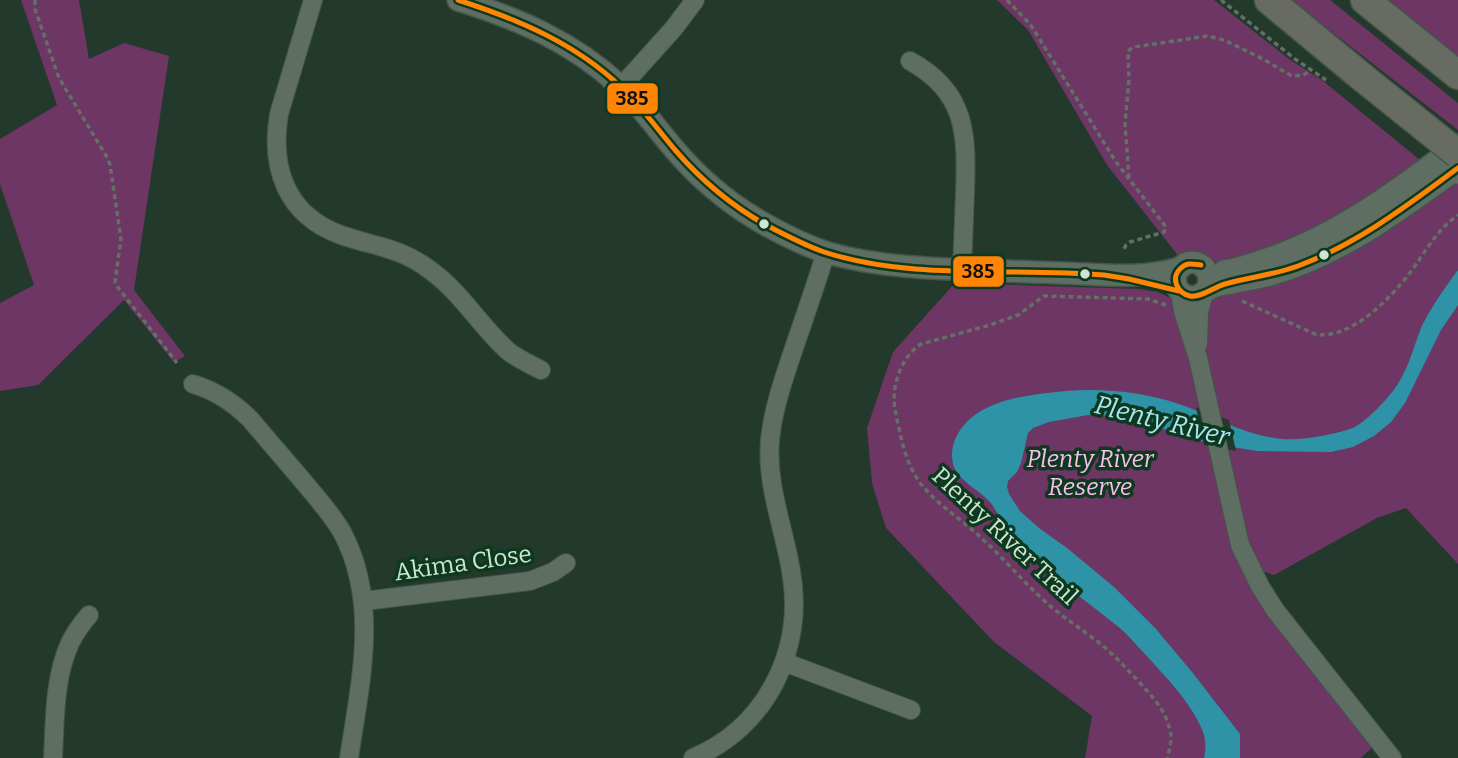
<svg xmlns="http://www.w3.org/2000/svg" width="1458" height="758" font-family="Bitter,serif">
<style>
.green{fill:#6d3665}
.water{fill:#2e93a6}
.pier{fill:#23392b}
.lines{fill:none;stroke-linecap:round;stroke-linejoin:round}
.minor-casing{stroke:#43564a;stroke-width:20}
.tertiary-casing{stroke:#43564a;stroke-width:24}
.trunk-casing{stroke:#43564a;stroke-width:31}
.path{stroke:#627066;stroke-width:3.5;stroke-dasharray:5 3.5;stroke-linecap:butt}
.minor{stroke:#5e6e63;stroke-width:18}
.tertiary{stroke:#5e6e63;stroke-width:21}
.trunk{stroke:#676b61;stroke-width:28}
.trunk-bridge-casing{stroke:#43564a;stroke-width:31;stroke-linecap:butt}
.path-bridge{stroke:#627066;stroke-width:3.5;stroke-dasharray:5 3.5;stroke-linecap:butt}
.trunk-bridge{stroke:#676b61;stroke-width:28}
.bus-1-casing{stroke:#0d391f;stroke-width:10}
.bus-1{stroke:#ff8506;stroke-width:5}
.bus-dot{fill:#cee5d4;stroke:#0d391f;stroke-width:2.5}
.labels{text-anchor:middle;dominant-baseline:central;stroke-width:7;stroke-linejoin:round;paint-order:stroke}
.park-label{font-size:24px;font-style:italic;fill:#fbbeee;stroke:#0d391f}
.street-label{font-size:24px;fill:#cee5d4;stroke:#0d391f}
.water-label{font-size:26px;font-style:italic;fill:#ace6f4;stroke:#0d391f}
.line-badge{stroke:#0d391f;stroke-width:2.5}
.pale-badge-label{font-size:19px;text-anchor:middle;font-weight:bold;fill:#111}
</style>
<rect width="100%" height="100%" fill="#23392b"/>
<g class="green">
<polygon points="21,0 79,0 89,59 124,43 169,56 134,290 185,356 174,362 124,300 38,385 0,391 0,303 34,285 0,184 0,139 57,105"/>
<polygon points="997,0 1214,0 1289,59 1323,81 1425,164 1305,238 1221,264 1208,258 1180,258 1107,165 1028,30"/>
<polygon points="1291,0 1330,0 1458,103 1458,130"/>
<polygon points="1384,0 1458,0 1458,59"/>
<polygon points="1458,176 1458,564 1406,508 1377,518 1274,575 1250,567 1379,741 1361,758 1085,758 1092,716 994,642 886,528 872,483 867,428 893,352 955,283 1139,289 1158,292 1174,300"/>
</g>
<path class="water" d="M1458 270V305L1441 330 1405 403 1391 422 1374 436 1353 447 1331 452 1257 451 1208 443 1123 416 1088 415 1049 422 1033 428 1028 433 1021 463 1017 472 1008 481 1007 487 1009 494 1020 511 1039 528 1067 548 1114 587 1156 629 1192 672 1240 734V758H1204C1206 750 1206 740 1203 732 1192 703 1164 675 1143 652 1136 645 1129 636 1121 629 1087 601 1050 577 1020 544 1013 536 1006 528 1000 519 997 513 994 506 989 501 978 489 957 480 953 464 948 442 963 421 981 411 1002 399 1023 396 1047 393 1094 387 1137 390 1182 405 1215 417 1247 436 1282 439 1300 441 1339 434 1355 427 1369 419 1391 396 1399 382 1409 366 1414 346 1421 328 1431 307 1444 289 1458 270Z"/>
<polygon class="pier" points="1196,407 1229,420 1236,451 1204,445"/>
<g class="lines">
<defs>
<g id="minor">
<path d="M313 0 279 114C270 168 286 215 341 235 375 247 400 247 430 270 461 292 480 326 508 351 518 359 530 364 541 370"/>
<path d="M910 61C967 92 967 135 965 193 964 218 963 244 962 269"/>
<polyline points="621,87 674,28 695,0"/>
<polyline points="1180,291 1183,311 1198,358 1240,545 1260,586 1275,610 1392,758"/>
<polyline points="1198,344 1199,312 1204,293"/>
<path d="M193 384C216 391 233 402 250 419 268 440 285 460 303 481 316 497 331 513 342 532 380 603 360 683 349 758"/>
<polyline points="364,601 530,581 553,572 566,563"/>
<polyline points="784,662 911,710"/>
<path d="M53 758C55 720 54 678 70 643 75 633 82 623 89 615"/>
<path d="M693 758C767 727 805 649 791 571 784 528 766 485 770 440 773 409 784 378 794 348 805 316 816 284 826 252"/>
</g>
<g id="tertiary">
<path d="M458 0C519 19 573 42 620 86 641 106 657 129 675 150 698 177 726 201 756 219 778 232 803 245 828 253 885 269 947 269 1006 271 1033 272 1059 273 1086 274 1118 276 1149 277 1180 268"/>
<path d="M1224 271C1240 269 1255 263 1270 258 1340 234 1399 189 1458 145"/>
<path d="M1206 290C1217 270 1193 252 1179 269 1176 273 1174 279 1176 284 1178 293 1188 299 1197 296 1204 294 1199 294 1206 291 1211 287 1220 285 1226 284 1242 280 1258 279 1273 274 1308 264 1339 248 1370 229 1400 210 1429 189 1458 168"/>
</g>
<g id="trunk">
<polyline points="1269,0 1362,77"/>
<polyline points="1365,0 1458,75"/>
</g>
</defs>
<use href="#minor" class="minor-casing"/>
<use href="#tertiary" class="tertiary-casing"/>
<use href="#trunk" class="trunk-casing"/>
<g class="path">
<polyline points="35,0 35,9 59,78 108,159 110,165 121,239 115,282 116,285 177,363"/>
<polyline points="1007,0 1030,24 1037,35 1116,162 1166,227 1164,232 1130,242 1126,245 1124,249"/>
<polyline points="1221,0 1295,59 1326,80"/>
<polyline points="1129,178 1125,124 1129,79 1128,51 1133,47 1208,36 1224,40 1263,59 1290,75 1302,76 1311,70"/>
<path d="M1242 301 1315 334C1349 341 1390 299 1409 274 1425 253 1436 230 1458 215"/>
<path d="M1166 305 1148 299 1044 296 1018 315 990 325 921 344C901 357 891 386 895 409 900 434 905 464 921 484 936 503 958 517 976 533 1001 555 1023 582 1048 604 1065 619 1085 631 1103 646 1116 657 1128 670 1140 683 1152 696 1165 710 1169 727 1173 737 1170 748 1167 758"/>
</g>
<use href="#minor" class="minor"/>
<use href="#tertiary" class="tertiary"/>
<use href="#trunk" class="trunk"/>
<defs>
<polyline id="trunk-bridge" points="1362,77 1458,154"/>
</defs>
<use href="#trunk-bridge" class="trunk-bridge-casing"/>
<polyline class="path-bridge" points="1448,175 1458,183"/>
<use href="#trunk-bridge" class="trunk-bridge"/>
<defs>
<g id="bus-1">
<path d="M458 0C517 19 575 43 621 87 641 106 658 130 676 151 702 181 732 206 766 225 785 235 804 245 824 252 913 281 1013 267 1104 275L1129 279 1179 291"/>
<path d="M1201 265C1193 264 1187 262 1181 268 1170 278 1177 293 1190 296 1201 298 1214 287 1225 284 1249 277 1274 275 1298 266 1357 244 1408 205 1458 168"/>
</g>
</defs>
<use href="#bus-1" class="bus-1-casing"/>
<use href="#bus-1" class="bus-1"/>
</g>
<g class="bus-dot">
<circle cx="764" cy="224" r="6"/>
<circle cx="1324" cy="255" r="6"/>
<circle cx="1085" cy="274" r="6"/>
</g>
<g class="labels">
<g class="park-label">
<text x="1090" y="459">Plenty River<tspan x="1090" dy="28">Reserve</tspan></text>
</g>
<g class="street-label">
<text transform="translate(1005 536) rotate(43)">Plenty River Trail</text>
<text transform="translate(463 563) rotate(-8)">Akima Close</text>
</g>
<g class="water-label">
<text transform="translate(1162 421) rotate(14)">Plenty River</text>
</g>
</g>
<g class="line-badge">
<rect x="606" y="82" width="53" height="33" rx="7" fill="#ff8506"/>
<rect x="952" y="255" width="53" height="33" rx="7" fill="#ff8506"/>
</g>
<g class="pale-badge-label">
<text x="632" y="105">385</text>
<text x="978" y="278">385</text>
</g>
</svg>
